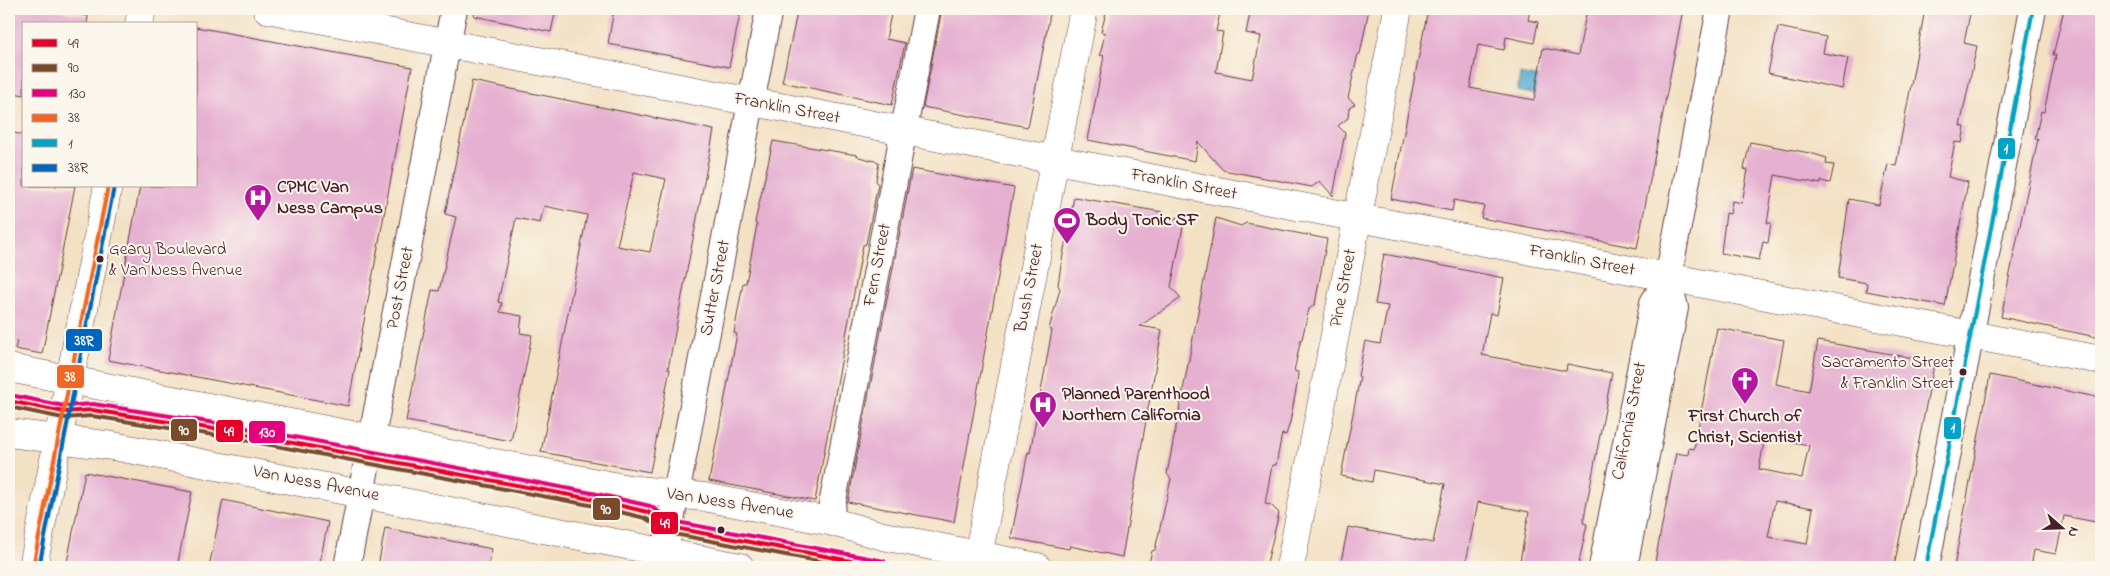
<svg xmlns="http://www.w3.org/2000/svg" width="2110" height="576" font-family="'Indie Flower',sans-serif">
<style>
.water{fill:#4da6ca;stroke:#4c627a}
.building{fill:#e6b0d1;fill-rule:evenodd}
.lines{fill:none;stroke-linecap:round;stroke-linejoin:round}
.minor-casing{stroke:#633c42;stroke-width:28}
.major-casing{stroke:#633c42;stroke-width:29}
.highway-casing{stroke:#633c42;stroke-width:29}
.minor{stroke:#fff;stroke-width:26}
.major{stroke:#fff;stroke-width:28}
.highway{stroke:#fff;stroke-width:28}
.bus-1-casing{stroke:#fbf7ec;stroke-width:8}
.bus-2-casing{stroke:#fbf7ec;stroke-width:8}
.bus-3-casing{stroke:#fbf7ec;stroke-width:8}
.bus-4-casing{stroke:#fbf7ec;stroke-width:8}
.bus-5-casing{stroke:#fbf7ec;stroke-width:8}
.bus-6-casing{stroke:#fbf7ec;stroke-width:8}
.bus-1{stroke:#e4002b;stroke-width:4}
.bus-2{stroke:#7a4b2a;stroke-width:4}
.bus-3{stroke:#e5007d;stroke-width:4}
.bus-4{stroke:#f26522;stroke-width:4}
.bus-5{stroke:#04a2c6;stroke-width:4}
.bus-6{stroke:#0065bd;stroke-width:4}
.bus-dot{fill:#4a1f2b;stroke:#fbf7ec;stroke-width:2}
.labels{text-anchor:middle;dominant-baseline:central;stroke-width:4;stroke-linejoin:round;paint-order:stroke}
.bus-label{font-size:17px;fill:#4a1f2b;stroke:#fbf7ec;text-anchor:start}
.street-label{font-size:18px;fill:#4a1f2b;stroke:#fbf7ec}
.poi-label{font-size:18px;font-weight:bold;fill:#4a1f2b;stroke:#fbf7ec;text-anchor:start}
.line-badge{stroke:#fbf7ec;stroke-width:2}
.badge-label{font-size:14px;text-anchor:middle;font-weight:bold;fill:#fff}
</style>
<rect width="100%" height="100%" fill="#fbf7ec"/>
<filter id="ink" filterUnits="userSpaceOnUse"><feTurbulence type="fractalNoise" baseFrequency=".02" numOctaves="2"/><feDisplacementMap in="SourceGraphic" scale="10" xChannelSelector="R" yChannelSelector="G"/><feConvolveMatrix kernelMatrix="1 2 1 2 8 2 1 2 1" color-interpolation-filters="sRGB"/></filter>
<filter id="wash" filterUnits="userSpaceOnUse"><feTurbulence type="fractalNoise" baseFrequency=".0096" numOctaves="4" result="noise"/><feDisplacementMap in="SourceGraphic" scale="20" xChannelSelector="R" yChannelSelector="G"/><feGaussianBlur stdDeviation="1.12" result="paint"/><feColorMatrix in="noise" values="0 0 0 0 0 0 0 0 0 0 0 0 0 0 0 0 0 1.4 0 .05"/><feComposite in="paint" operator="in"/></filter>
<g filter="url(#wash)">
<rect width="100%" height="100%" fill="#f3e1c4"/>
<polygon class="water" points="1520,74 1555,81 1552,98 1517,91"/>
<g id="blocks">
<g class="building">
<polygon points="9,9 50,9 88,16 87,24 24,24 24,95 9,92"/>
<polygon points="475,9 556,9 551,32 474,16"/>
<polygon points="614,9 633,9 658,14 658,9 741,9 729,67 608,44"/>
<polygon points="798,9 892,9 886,39 905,43 892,105 782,82"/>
<polygon points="942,9 1051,9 1028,127 923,107"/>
<polygon points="1107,9 1221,9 1216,31 1223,32 1216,72 1252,79 1261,36 1246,33 1251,9 1369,9 1360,54 1358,54 1348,98 1355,104 1349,108 1348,118 1338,126 1345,133 1333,196 1320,181 1312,187 1223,170 1198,142 1195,161 1088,140 1104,56 1100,55 1105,33 1101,32"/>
<polygon points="1428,9 1472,9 1490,12 1491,9 1530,9 1528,20 1538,22 1534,43 1506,37 1504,50 1478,45 1470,88 1534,100 1543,48 1578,55 1587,9 1683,9 1637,248 1481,218 1484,206 1454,200 1452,211 1391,199"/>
<polygon points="1925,9 1971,9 1964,43 1977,46 1960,126 1965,127 1962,143 1955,142 1948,177 1968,182 1945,306 1866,291 1867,283 1838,278 1849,199 1879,205 1888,164 1896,166"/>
<polygon points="2064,9 2101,9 2101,338 2001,317 2038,139 2035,139 2041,111 2044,112 2056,55 2053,55 2054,51"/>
<polygon points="196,27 412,67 348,406 108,360 140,186 196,186"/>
<polygon points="1778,27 1826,37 1823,53 1848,58 1842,89 1768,73"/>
<path d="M472 81 714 130 672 348 668 369H670L650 472 541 452 587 215 544 206 540 223 516 218 498 302 502 303 500 312 522 316 520 333 532 335 511 441 406 421 432 290 439 291 456 217 445 214ZM634 172 666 179 650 252 617 246Z"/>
<polygon points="9,132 24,135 24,186 75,186 42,354 15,349 17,341 9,340"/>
<polygon points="773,141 857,155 859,157 879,162 876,181 878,184 866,244 863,245 815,501 709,481 737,334 734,333 743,283 746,283 757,225 755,222"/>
<polygon points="1750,142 1810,153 1827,158 1826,164 1834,165 1830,183 1821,181 1821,184 1775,175 1767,223 1771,223 1768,243 1763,242 1759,260 1721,253 1726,213 1730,214 1732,201 1742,203 1748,170 1744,169"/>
<polygon points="912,169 1014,188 954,522 848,502"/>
<polygon points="1074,197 1162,212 1160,220 1185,217 1171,287 1181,298 1140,326 1162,330 1122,557 1070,546 1069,549 1011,538 1028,452 1030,453 1052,330 1049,329 1060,289 1058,285 1061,265"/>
<polygon points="1216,218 1241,226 1246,223 1327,239 1315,304 1309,309 1302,339 1301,339 1294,371 1298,372 1297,385 1290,422 1286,435 1282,434 1276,465 1272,465 1265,504 1271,505 1279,513 1266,567 1181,567 1149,563 1152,551 1155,550 1171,479 1167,474"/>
<polygon points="1384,254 1504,278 1497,315 1490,313 1482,355 1566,371 1567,364 1612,373 1583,523 1587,524 1578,567 1519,567 1529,512 1478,502 1465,567 1340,567 1348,527 1433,543 1445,484 1374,470 1372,482 1341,476 1360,377 1358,376 1365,341 1380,344 1388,306 1375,304"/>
<path d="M1717 328 1784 340 1776 384 1809 391 1818 341 1930 361V364L1934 365 1894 567H1654L1676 453 1688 455 1689 448 1694 449ZM1765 437 1809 445 1802 478 1759 469ZM1775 501 1813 508 1807 544 1768 537Z"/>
<polygon points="1990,375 2101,398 2101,523 2064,516 2056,554 2034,550 2031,567 2002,567 1983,564 1983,567 1954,567"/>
<polygon points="85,472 192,492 177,567 66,567"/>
<polygon points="223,500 328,522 319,567 209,567"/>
<polygon points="385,528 492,549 488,567 378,567"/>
</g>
</g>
</g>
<g filter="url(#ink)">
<use href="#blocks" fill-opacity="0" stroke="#633c42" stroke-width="1"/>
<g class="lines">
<defs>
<g id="minor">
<polyline points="829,521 927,9"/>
<polyline points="347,567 454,9"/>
<polyline points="662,567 769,9"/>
<polyline points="1602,567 1653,303 1668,278 1720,9"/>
<polyline points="1624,567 1675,308 1668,278"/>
<polyline points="1926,567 2033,9"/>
</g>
<g id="major">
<polyline points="267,9 2101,360"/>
<polyline points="139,24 142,9"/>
<polyline points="33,567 108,186"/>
<polyline points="976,567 1084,9"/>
<polyline points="1290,567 1398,9"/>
</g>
<g id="highway">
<polyline points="9,368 628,489 704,497 829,521 883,536 1037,567"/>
<polyline points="9,433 113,446 740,567"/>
</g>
</defs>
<use href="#minor" class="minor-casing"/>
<use href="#major" class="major-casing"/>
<use href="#highway" class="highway-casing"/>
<use href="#minor" class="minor"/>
<use href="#major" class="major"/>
<use href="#highway" class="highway"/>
<defs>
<polyline id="bus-1" points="9,401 64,412 92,410 240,433 596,500 648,512 670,527 883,567"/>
<polyline id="bus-2" points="9,407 63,418 92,416 239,439 595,506 645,518 669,533 850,567"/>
<polyline id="bus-3" points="10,395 64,406 93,404 241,427 597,494 650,506 672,521 884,561"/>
<polyline id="bus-4" points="33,567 108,186"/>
<polyline id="bus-5" points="1926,567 2033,9"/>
<polyline id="bus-6" points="39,567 114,187"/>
</defs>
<use href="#bus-1" class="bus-1-casing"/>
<use href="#bus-2" class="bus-2-casing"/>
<use href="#bus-3" class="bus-3-casing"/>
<use href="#bus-4" class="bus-4-casing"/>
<use href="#bus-5" class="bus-5-casing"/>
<use href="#bus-6" class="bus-6-casing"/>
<use href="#bus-1" class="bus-1"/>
<use href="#bus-2" class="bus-2"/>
<use href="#bus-3" class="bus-3"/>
<use href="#bus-4" class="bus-4"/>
<use href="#bus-5" class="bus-5"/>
<use href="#bus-6" class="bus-6"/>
</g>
</g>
<defs>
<symbol id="hospital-pin" viewBox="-11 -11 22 30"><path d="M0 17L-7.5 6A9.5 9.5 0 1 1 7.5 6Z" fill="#b5179e" stroke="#fbf7ec"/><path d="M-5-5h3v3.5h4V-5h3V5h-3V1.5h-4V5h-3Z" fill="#fff"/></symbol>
<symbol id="stadium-pin" viewBox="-11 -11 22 30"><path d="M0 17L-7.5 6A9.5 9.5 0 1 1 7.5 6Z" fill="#b5179e" stroke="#fbf7ec"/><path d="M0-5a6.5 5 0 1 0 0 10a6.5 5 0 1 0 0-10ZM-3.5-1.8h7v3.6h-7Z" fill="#fff"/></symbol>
<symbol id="church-pin" viewBox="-11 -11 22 30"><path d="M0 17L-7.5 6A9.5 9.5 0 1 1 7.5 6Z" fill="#b5179e" stroke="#fbf7ec"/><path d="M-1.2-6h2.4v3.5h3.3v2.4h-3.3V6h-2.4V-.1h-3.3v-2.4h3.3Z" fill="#fff"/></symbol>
</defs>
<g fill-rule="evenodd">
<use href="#hospital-pin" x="242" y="182" width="32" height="43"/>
<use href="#stadium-pin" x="1051" y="205" width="32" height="43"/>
<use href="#church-pin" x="1729" y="365" width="32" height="43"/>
<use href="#hospital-pin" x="1027" y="389" width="32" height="43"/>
</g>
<g class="bus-dot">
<circle cx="100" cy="259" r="4.5"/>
<circle cx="1963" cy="372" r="4.5"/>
<circle cx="721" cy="530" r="4.5"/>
</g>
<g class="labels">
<g class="bus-label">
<text x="109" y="249">Geary Boulevard<tspan x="109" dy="21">&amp; Van Ness Avenue</tspan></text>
<text x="1954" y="362" text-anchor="end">Sacramento Street<tspan x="1954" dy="21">&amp; Franklin Street</tspan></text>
</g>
<g class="street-label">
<text transform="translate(787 109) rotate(11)">Franklin Street</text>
<text transform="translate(1184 185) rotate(11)">Franklin Street</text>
<text transform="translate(1582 261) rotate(11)">Franklin Street</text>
<text transform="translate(878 265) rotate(-79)">Fern Street</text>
<text transform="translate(401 288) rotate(-79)">Post Street</text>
<text transform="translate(716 288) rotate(-79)">Sutter Street</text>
<text transform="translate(1030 288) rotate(-79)">Bush Street</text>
<text transform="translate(1344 288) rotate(-79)">Pine Street</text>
<text transform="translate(1630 421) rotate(-79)">California Street</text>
<text transform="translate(316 484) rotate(11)">Van Ness Avenue</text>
<text transform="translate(730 504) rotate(9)">Van Ness Avenue</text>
</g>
<g class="poi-label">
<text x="277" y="188">CPMC Van<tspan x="277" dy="21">Ness Campus</tspan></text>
<text x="1086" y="221">Body Tonic SF</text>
<text x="1062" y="395">Planned Parenthood<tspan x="1062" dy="21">Northern California</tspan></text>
<text x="1745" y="417" text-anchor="middle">First Church of<tspan x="1745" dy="21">Christ, Scientist</tspan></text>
</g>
</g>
<g class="line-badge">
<rect x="1997" y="137" width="19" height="23" rx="5" fill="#04a2c6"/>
<rect x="65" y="328" width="38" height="24" rx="5" fill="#0065bd"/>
<rect x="56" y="364" width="29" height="25" rx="5" fill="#f26522"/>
<rect x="1943" y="416" width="19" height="24" rx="5" fill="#04a2c6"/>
<rect x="170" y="418" width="28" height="24" rx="5" fill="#7a4b2a"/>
<rect x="215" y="419" width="29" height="24" rx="5" fill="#e4002b"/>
<rect x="248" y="420" width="38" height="24" rx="5" fill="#e5007d"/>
<rect x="592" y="497" width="29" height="24" rx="5" fill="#7a4b2a"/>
<rect x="650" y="511" width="29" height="24" rx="5" fill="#e4002b"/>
</g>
<g class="badge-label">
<text x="2006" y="153">1</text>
<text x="84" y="345">38R</text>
<text x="70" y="381">38</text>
<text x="1953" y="432">1</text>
<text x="184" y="435">90</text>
<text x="229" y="436">49</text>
<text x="267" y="437">130</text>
<text x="606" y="514">90</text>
<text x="665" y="528">49</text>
</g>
<rect width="2110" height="576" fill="none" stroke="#fbf7ec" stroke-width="30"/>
<rect x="22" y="22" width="175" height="165" fill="#fbf7ec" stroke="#b4a19f"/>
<rect x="32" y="39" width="25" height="8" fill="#e4002b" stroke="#b4a19f"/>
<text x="68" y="48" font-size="15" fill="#4a1f2b">49</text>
<rect x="32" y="64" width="25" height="8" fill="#7a4b2a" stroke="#b4a19f"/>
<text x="68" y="72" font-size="15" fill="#4a1f2b">90</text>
<rect x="32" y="89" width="25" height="8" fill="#e5007d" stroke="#b4a19f"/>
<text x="68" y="98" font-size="15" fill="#4a1f2b">130</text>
<rect x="32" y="114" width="25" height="8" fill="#f26522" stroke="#b4a19f"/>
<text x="68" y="122" font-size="15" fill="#4a1f2b">38</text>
<rect x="32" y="139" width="25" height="8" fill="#04a2c6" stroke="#b4a19f"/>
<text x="68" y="148" font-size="15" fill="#4a1f2b">1</text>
<rect x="32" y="164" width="25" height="8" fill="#0065bd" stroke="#b4a19f"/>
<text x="68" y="172" font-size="15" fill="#4a1f2b">38R</text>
<g transform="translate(2062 528) rotate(110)" stroke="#fbf7ec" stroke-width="4" paint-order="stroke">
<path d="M0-4L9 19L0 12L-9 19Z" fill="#4a1f2b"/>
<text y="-8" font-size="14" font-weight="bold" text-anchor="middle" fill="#4a1f2b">N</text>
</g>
</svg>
